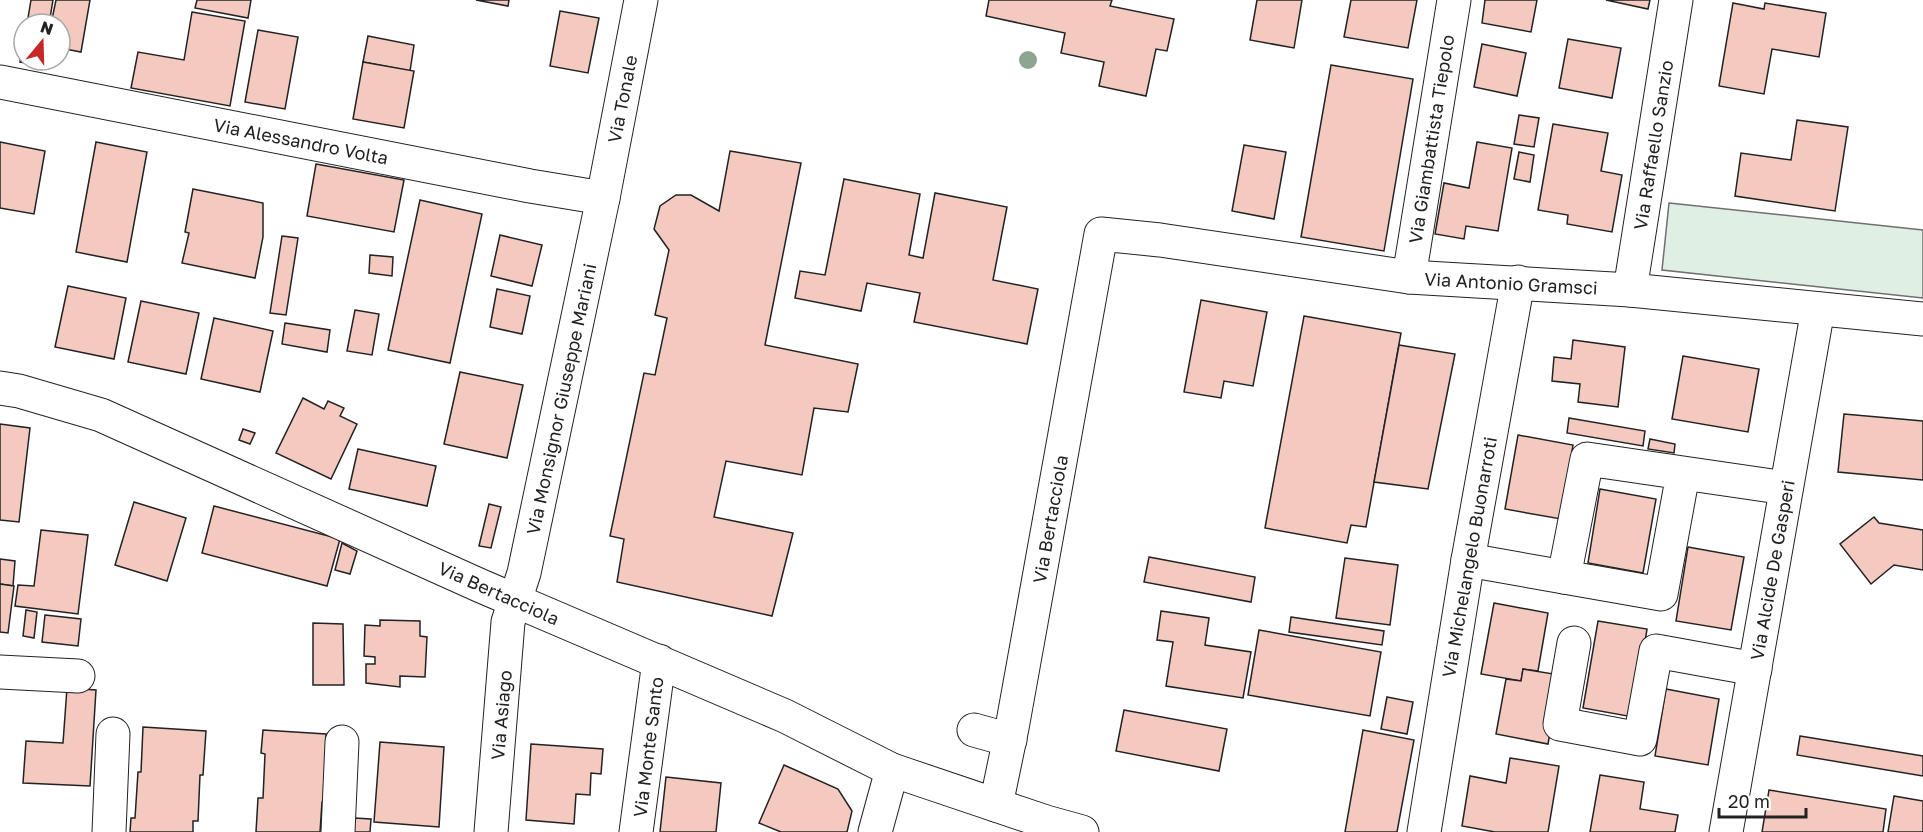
<svg xmlns="http://www.w3.org/2000/svg" width="1923" height="832" font-family="'Golos Text',sans-serif">
<style>
.green{fill:#e0efe3;stroke:#6f6f6f;stroke-width:1.5}
.building{fill:#f3c9c0;stroke:#222;stroke-width:1.5}
.lines{fill:none;stroke-linecap:round;stroke-linejoin:round}
.minor-casing{stroke:#222;stroke-width:35}
.minor{stroke:#fff;stroke-width:33}
.tree{fill:#8da692}
.labels{text-anchor:middle;dominant-baseline:central;stroke-width:4.5;stroke-linejoin:round;paint-order:stroke}
.street-label{font-size:18px;fill:#222;stroke:#fff}
</style>
<rect width="100%" height="100%" fill="#fff"/>
<polygon class="green" points="1669,203 1923,230 1923,298 1662,270"/>
<g class="building">
<polygon points="31,0 53,0 49,24 27,24"/>
<polygon points="56,0 90,0 81,52 60,48 60,24 51,24"/>
<polygon points="197,0 251,0 248,18 195,8"/>
<polygon points="476,0 509,0 508,6"/>
<polygon points="989,0 1112,0 1110,6 1174,19 1167,51 1156,49 1146,96 1099,86 1104,62 1061,53 1065,33 986,16"/>
<polygon points="1257,0 1302,0 1294,48 1250,40"/>
<polygon points="1351,0 1417,0 1408,48 1344,37"/>
<polygon points="1485,0 1537,0 1531,32 1482,23"/>
<polygon points="1606,0 1650,0 1648,9"/>
<polygon points="1733,3 1764,9 1765,3 1826,13 1819,57 1772,49 1764,94 1719,86"/>
<polygon points="560,11 599,18 588,73 550,66"/>
<polygon points="192,12 245,21 230,106 131,88 138,52 184,60"/>
<polygon points="258,30 298,37 285,109 245,102"/>
<polygon points="368,36 414,45 410,71 363,62"/>
<polygon points="24,38 24,60 42,60 41,65 20,62"/>
<polygon points="1568,39 1621,48 1612,98 1559,88"/>
<polygon points="1482,44 1526,53 1517,96 1474,87"/>
<polygon points="363,62 414,71 404,128 353,119"/>
<polygon points="1331,65 1413,79 1384,251 1301,237"/>
<polygon points="1519,115 1539,118 1534,147 1514,144"/>
<polygon points="1797,120 1848,127 1835,211 1735,196 1741,153 1791,160"/>
<polygon points="1553,124 1608,133 1601,171 1622,175 1612,232 1567,224 1568,215 1538,210"/>
<polygon points="0,142 45,151 34,214 0,208"/>
<polygon points="96,142 147,152 127,262 76,252"/>
<polygon points="1477,142 1512,148 1498,231 1466,226 1464,239 1435,234 1444,183 1469,188"/>
<polygon points="1244,145 1286,152 1274,219 1232,211"/>
<polygon points="730,151 801,163 765,345 858,364 848,412 814,408 802,475 726,461 714,517 793,533 772,616 617,582 624,539 610,536 644,373 655,375 667,318 655,315 669,250 654,229 660,206 676,195 691,195 719,211"/>
<polygon points="1519,152 1534,155 1530,182 1514,179"/>
<polygon points="316,164 404,180 394,232 307,216"/>
<polygon points="844,179 920,194 909,255 923,258 935,193 1007,207 993,280 1038,289 1027,344 914,322 920,293 867,283 861,311 795,298 800,271 825,275"/>
<polygon points="193,189 263,203 263,237 255,278 182,263 189,233 185,232"/>
<polygon points="420,200 482,214 450,363 388,350"/>
<polygon points="500,235 542,245 532,286 491,276"/>
<polygon points="282,236 298,238 286,315 270,313"/>
<polygon points="370,255 393,257 392,276 369,273"/>
<polygon points="68,286 126,298 114,359 55,347"/>
<polygon points="497,289 530,296 522,334 490,327"/>
<polygon points="1201,300 1267,312 1253,386 1224,381 1221,398 1184,392"/>
<polygon points="141,301 199,313 186,374 128,362"/>
<polygon points="355,310 379,314 372,355 347,351"/>
<polygon points="1304,316 1401,333 1366,527 1351,525 1347,543 1265,528"/>
<polygon points="214,318 273,331 260,392 201,379"/>
<polygon points="285,323 330,330 327,352 282,344"/>
<polygon points="1573,340 1625,347 1618,407 1578,402 1580,384 1552,381 1554,357 1571,359"/>
<polygon points="1399,345 1455,354 1428,489 1374,482"/>
<polygon points="1683,356 1759,369 1748,432 1672,419"/>
<polygon points="460,372 523,385 507,458 444,444"/>
<polygon points="303,398 324,409 328,401 344,408 340,416 357,424 331,479 276,453"/>
<polygon points="1844,414 1923,421 1923,480 1838,472"/>
<polygon points="1569,418 1645,431 1643,446 1567,433"/>
<polygon points="0,424 30,428 19,522 0,520"/>
<polygon points="243,429 255,433 250,444 239,440"/>
<polygon points="1518,435 1573,445 1561,519 1505,509"/>
<polygon points="1650,439 1675,444 1674,453 1648,449"/>
<polygon points="358,449 436,466 427,506 349,489"/>
<polygon points="1600,489 1656,499 1643,573 1588,563"/>
<polygon points="134,502 186,518 167,581 115,565"/>
<polygon points="489,504 501,507 491,548 479,546"/>
<polygon points="214,506 340,539 327,586 202,553"/>
<polygon points="1874,517 1879,523 1923,530 1923,570 1894,565 1871,584 1840,544"/>
<polygon points="41,530 88,535 78,614 15,606 18,585 34,586"/>
<polygon points="342,543 357,551 350,574 335,570"/>
<polygon points="1688,547 1744,557 1731,630 1676,621"/>
<polygon points="1149,557 1255,577 1251,602 1144,582"/>
<polygon points="1345,558 1398,565 1390,625 1336,618"/>
<polygon points="0,559 15,561 13,586 0,584"/>
<polygon points="0,584 14,586 8,633 0,632"/>
<polygon points="1494,603 1548,613 1538,671 1523,669 1521,681 1481,674"/>
<polygon points="26,610 37,612 34,638 23,636"/>
<polygon points="1161,611 1209,618 1205,645 1251,652 1243,698 1166,686 1173,642 1157,640"/>
<polygon points="45,615 81,619 78,646 42,642"/>
<polygon points="1291,617 1384,631 1382,645 1289,632"/>
<polygon points="380,620 420,621 420,636 427,637 425,677 400,676 400,687 366,683 366,664 375,664 375,657 364,656 365,625 380,626"/>
<polygon points="1598,621 1647,629 1633,717 1583,708"/>
<polygon points="313,623 343,624 344,685 313,685"/>
<polygon points="1259,630 1381,652 1370,716 1248,695"/>
<polygon points="1523,669 1560,675 1548,744 1496,734 1506,679 1521,681"/>
<polygon points="67,688 96,690 90,786 23,783 26,741 63,743"/>
<polygon points="1666,689 1719,699 1708,765 1655,756"/>
<polygon points="1387,697 1413,702 1407,734 1381,729"/>
<polygon points="1124,710 1227,729 1219,771 1116,751"/>
<polygon points="143,727 206,731 203,775 200,775 198,821 193,821 193,832 130,832 131,818 135,818 138,772 141,772"/>
<polygon points="263,730 326,734 325,802 322,802 320,832 256,832 258,798 263,798 265,754 261,753"/>
<polygon points="1363,730 1414,740 1397,832 1345,832"/>
<polygon points="1800,736 1923,756 1923,776 1797,755"/>
<polygon points="380,742 444,747 439,827 374,822"/>
<polygon points="531,744 603,749 601,774 591,773 590,795 576,794 574,824 526,820"/>
<polygon points="1510,758 1559,766 1548,832 1495,832 1462,826 1470,776 1506,783"/>
<polygon points="784,765 838,789 852,811 847,832 781,832 759,823"/>
<polygon points="1600,775 1644,782 1640,809 1678,815 1675,832 1590,832"/>
<polygon points="666,777 721,783 716,832 660,832"/>
<polygon points="1769,790 1886,809 1883,832 1762,832"/>
<polygon points="1894,796 1923,801 1923,832 1888,832"/>
<polygon points="354,818 371,819 370,832 353,832"/>
</g>
<g class="lines">
<defs>
<g id="minor">
<polyline points="0,82 530,186 603,198"/>
<polyline points="1409,277 1454,0"/>
<polyline points="1630,290 1676,0"/>
<polyline points="0,388 19,391 101,415 481,586 785,716 892,770 1046,822 1082,832"/>
<polyline points="1683,474 1661,594 1564,577 1587,459 1786,488"/>
<polyline points="1468,560 1564,577"/>
<polyline points="1574,643 1560,724 1640,739 1656,651 1755,669"/>
<polyline points="0,672 78,676"/>
<polyline points="974,730 1010,740"/>
<polyline points="996,805 1012,728 1101,234 1160,240 1409,277 1630,290 1923,319"/>
<polyline points="109,832 113,734"/>
<polyline points="338,832 342,742"/>
<polyline points="491,832 508,622 524,573 603,198 641,0"/>
<polyline points="636,832 659,661"/>
<polyline points="875,832 892,770"/>
<polyline points="1424,832 1468,560 1518,282"/>
<polyline points="1726,832 1818,309"/>
</g>
</defs>
<use href="#minor" class="minor-casing"/>
<use href="#minor" class="minor"/>
</g>
<circle class="tree" cx="1028" cy="60" r="9"/>
<g class="labels">
<g class="street-label">
<text transform="translate(622 99) rotate(-79)">Via Tonale</text>
<text transform="translate(1431 139) rotate(-81)">Via Giambattista Tiepolo</text>
<text transform="translate(301 141) rotate(11)">Via Alessandro Volta</text>
<text transform="translate(1653 145) rotate(-81)">Via Raffaello Sanzio</text>
<text transform="translate(1511 283) rotate(3)">Via Antonio Gramsci</text>
<text transform="translate(561 399) rotate(-78)">Via Monsignor Giuseppe Mariani</text>
<text transform="translate(1050 519) rotate(-80)">Via Bertacciola</text>
<text transform="translate(1469 557) rotate(-80)">Via Michelangelo Buonarroti</text>
<text transform="translate(1772 570) rotate(-80)">Via Alcide De Gasperi</text>
<text transform="translate(499 593) rotate(24)">Via Bertacciola</text>
<text transform="translate(501 715) rotate(-85)">Via Asiago</text>
<text transform="translate(648 747) rotate(-83)">Via Monte Santo</text>
</g>
</g>
<g transform="translate(42 42) rotate(19)"><circle r="28" fill="#ffffff" stroke="#a7a7a7" stroke-width="1.5"/>
<path d="M0-4.5L10 22L0 15L-10 22Z" fill="#c62828"/>
<text y="-9" font-size="16" font-weight="bold" text-anchor="middle" fill="#222222">N</text>
</g>
<path d="M1719 808v9h87v-9" fill="none" stroke="#222222" stroke-width="3"/>
<text x="1728" y="808" font-size="18" fill="#222222" stroke="#ffffff" stroke-width="4.5" paint-order="stroke">20 m</text>
</svg>
